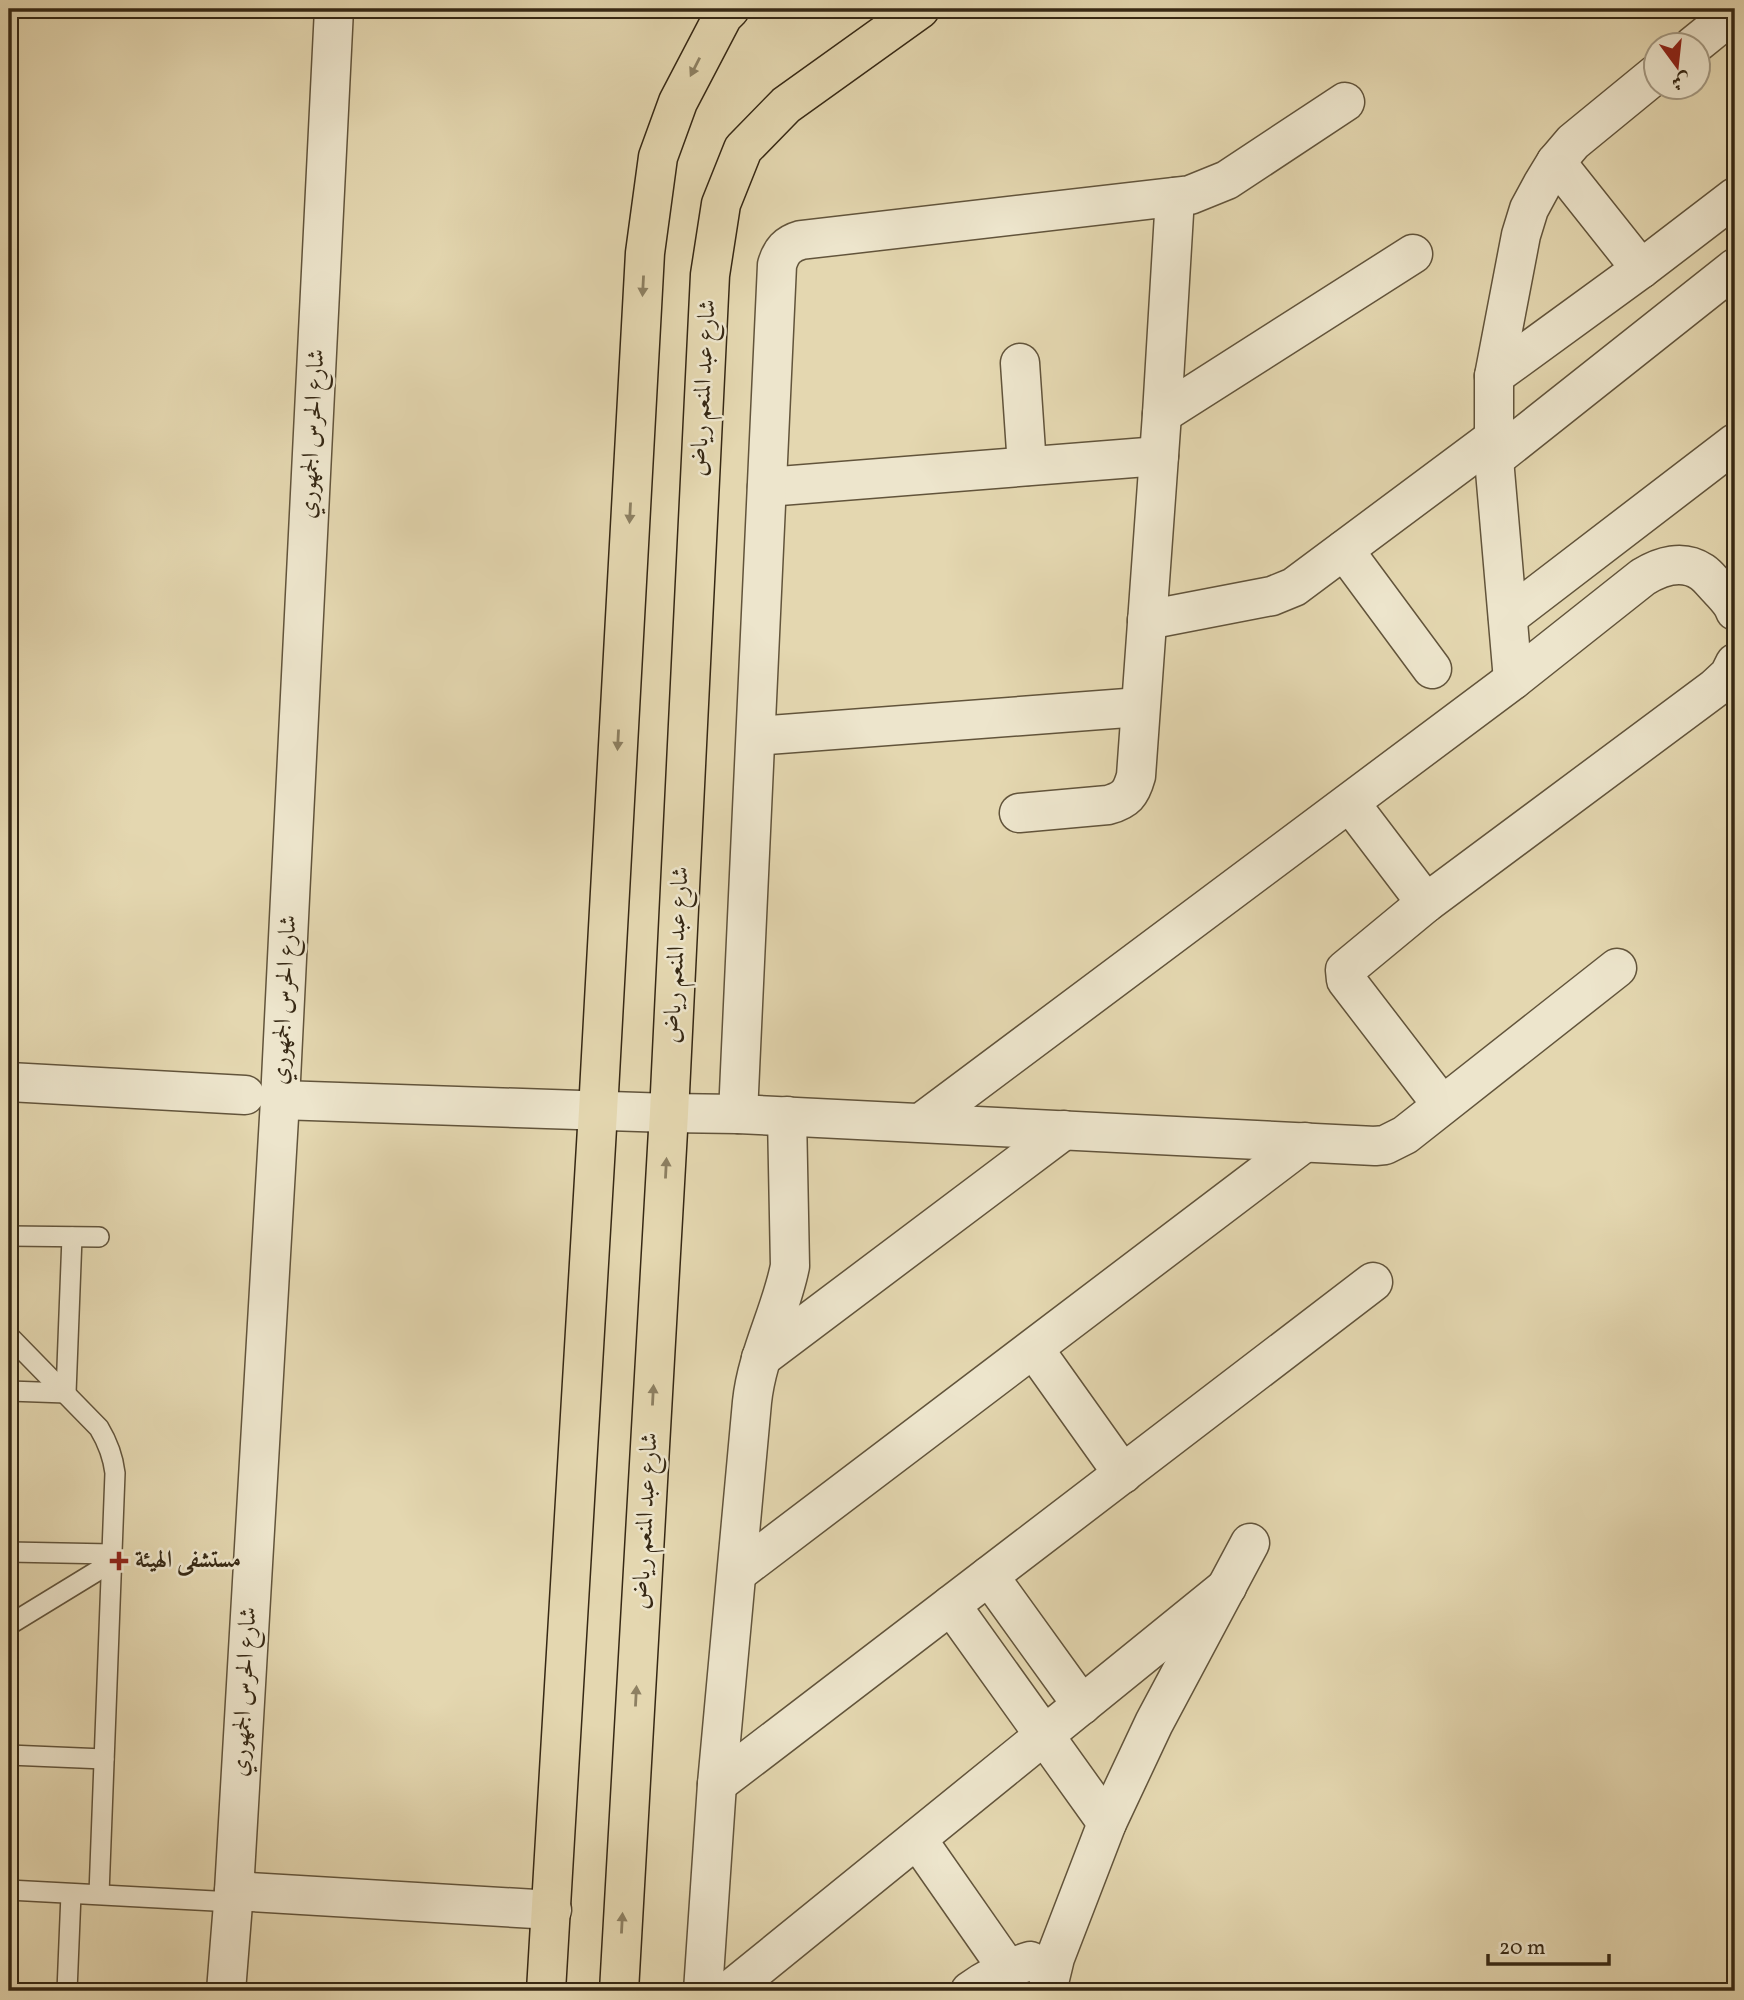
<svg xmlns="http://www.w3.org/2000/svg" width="1744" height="2000" font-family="Vollkorn,Amiri,serif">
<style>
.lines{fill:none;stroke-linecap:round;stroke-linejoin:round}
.lane-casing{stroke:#62543b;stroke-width:22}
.street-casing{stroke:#62543b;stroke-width:41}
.highway-casing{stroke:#362814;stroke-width:41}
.lane{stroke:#ede5cc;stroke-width:19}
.street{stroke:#ede5cc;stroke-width:38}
.highway{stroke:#e4d7b0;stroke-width:38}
.oneway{fill:#8d8062}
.poi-dot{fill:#8f2418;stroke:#ede5cc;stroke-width:2.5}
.labels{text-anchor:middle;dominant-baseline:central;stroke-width:5;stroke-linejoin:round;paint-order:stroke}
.street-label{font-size:24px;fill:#362814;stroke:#ede5cc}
.poi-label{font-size:24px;font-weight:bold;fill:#362814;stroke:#ede5cc;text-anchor:start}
</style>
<rect width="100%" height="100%" fill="#e4d7b0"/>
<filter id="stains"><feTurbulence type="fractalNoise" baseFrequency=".00286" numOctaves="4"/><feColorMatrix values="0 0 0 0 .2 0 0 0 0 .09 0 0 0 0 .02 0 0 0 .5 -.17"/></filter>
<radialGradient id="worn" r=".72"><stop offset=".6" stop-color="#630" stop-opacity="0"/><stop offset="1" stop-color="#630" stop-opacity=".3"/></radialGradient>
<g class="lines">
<defs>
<g id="lane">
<polyline points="9,1236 99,1237"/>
<path d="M9 1336 99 1428C108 1443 113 1456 115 1473L99 1894"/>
<polyline points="9,1391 66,1393 72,1237"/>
<polyline points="9,1552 112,1554"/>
<polyline points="9,1625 112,1562"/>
<polyline points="9,1755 104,1759"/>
<polyline points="9,1890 233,1902"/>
<polyline points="67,1991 71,1894"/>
</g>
<g id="street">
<polyline points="1693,46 1735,12"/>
<polyline points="1556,162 1641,269"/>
<polyline points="1020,363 1027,466"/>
<polyline points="1494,376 1641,269 1735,197"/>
<polyline points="1162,414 1413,254"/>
<polyline points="1494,459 1735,268"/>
<polyline points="767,487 1159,456"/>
<polyline points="1344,550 1432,669"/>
<polyline points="1508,617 1735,443"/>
<polyline points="1147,620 1272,596 1294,587 1494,438"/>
<polyline points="1513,680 1494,459 1494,376 1521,235 1529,209 1542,185 1556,162 1573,142 1656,74"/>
<polyline points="756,736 1140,707"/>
<polyline points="1350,803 1426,903"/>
<path d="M1019 813 1108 805C1126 800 1131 794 1136 776L1162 414 1175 197"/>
<polyline points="9,1082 245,1095"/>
<polyline points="280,1100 669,1113 738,1114 1375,1146 1385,1145 1405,1135 1617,968"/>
<polyline points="1442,1105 1346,980 1345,970 1426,903 1715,688 1729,675 1735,663"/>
<path d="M738 1114 777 265C781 251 787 244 801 240L1190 195 1227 180 1345 102"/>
<path d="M922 1122 1513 680 1643 577C1661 566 1683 559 1702 572 1708 576 1713 583 1718 588 1725 596 1732 602 1735 611"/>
<polyline points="1034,1349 1123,1474"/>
<polyline points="761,1358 1064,1130"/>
<polyline points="737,1573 1305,1142"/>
<polyline points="989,1576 1082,1705"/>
<polyline points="951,1605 1107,1823"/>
<polyline points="717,1784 1373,1282"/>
<polyline points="917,1839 1007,1968"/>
<polyline points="234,1891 552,1910"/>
<polyline points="226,1991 234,1891 280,1100 334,9"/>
<path d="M703 1991 717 1784 752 1402C757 1354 781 1312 790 1266L787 1116"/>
<polyline points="729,1991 1227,1587"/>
<path d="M970 1991C989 1977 1008 1968 1030 1961"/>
<polyline points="1047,1991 1055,1958 1107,1823 1154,1723 1250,1543"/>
</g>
<g id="highway">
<polyline points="546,1991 598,1111 645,253 658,157 678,102 723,16 730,9"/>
<polyline points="619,1991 669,1113 710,275 721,204 743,149 786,105 920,9"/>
</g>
</defs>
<use href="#lane" class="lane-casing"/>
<use href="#street" class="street-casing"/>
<use href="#highway" class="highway-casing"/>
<use href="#lane" class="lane"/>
<use href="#street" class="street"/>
<use href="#highway" class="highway"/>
</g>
<defs><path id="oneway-solid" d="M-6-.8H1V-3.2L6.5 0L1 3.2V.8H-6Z" transform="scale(1.75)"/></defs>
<g class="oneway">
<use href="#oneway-solid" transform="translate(695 67) rotate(117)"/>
<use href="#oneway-solid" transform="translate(643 286) rotate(93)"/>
<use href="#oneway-solid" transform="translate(630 513) rotate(93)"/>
<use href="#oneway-solid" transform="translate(618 740) rotate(93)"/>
<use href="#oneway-solid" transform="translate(666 1168) rotate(-87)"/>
<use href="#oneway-solid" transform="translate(653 1395) rotate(-87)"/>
<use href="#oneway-solid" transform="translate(636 1696) rotate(-87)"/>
<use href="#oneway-solid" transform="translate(622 1923) rotate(-87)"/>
</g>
<path class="poi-dot" d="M115.5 1550.5h7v7h7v7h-7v7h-7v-7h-7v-7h7z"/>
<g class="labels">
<g class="street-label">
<text transform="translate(704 388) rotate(-87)">شارع عبد المنعم رياض</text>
<text transform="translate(313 434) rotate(-87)">شارع الحرس الجمهوري</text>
<text transform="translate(677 955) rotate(-87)">شارع عبد المنعم رياض</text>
<text transform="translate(285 1000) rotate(-87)">شارع الحرس الجمهوري</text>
<text transform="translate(646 1521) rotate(-87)">شارع عبد المنعم رياض</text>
<text transform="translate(245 1692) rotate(-87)">شارع الحرس الجمهوري</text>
</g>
<g class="poi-label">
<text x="135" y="1561">مستشفى الهيئة</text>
</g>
</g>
<rect width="1744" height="2000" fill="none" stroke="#e4d7b0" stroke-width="35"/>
<rect x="10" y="10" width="1723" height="1979" fill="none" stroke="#362814" stroke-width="3.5"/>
<rect x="18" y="18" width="1709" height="1965" fill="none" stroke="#362814" stroke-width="2"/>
<g transform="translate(1677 66) rotate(165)"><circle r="33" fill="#ede5cc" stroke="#a49982" stroke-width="2"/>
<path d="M0-5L12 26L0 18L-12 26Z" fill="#8f2418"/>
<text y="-10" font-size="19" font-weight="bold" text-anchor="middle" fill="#362814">ش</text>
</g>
<path d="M1488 1954v10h121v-10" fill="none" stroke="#362814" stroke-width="3.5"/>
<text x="1499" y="1954" font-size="21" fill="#362814" stroke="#ede5cc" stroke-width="5" paint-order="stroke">20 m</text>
<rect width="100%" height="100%" filter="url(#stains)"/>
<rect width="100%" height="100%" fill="url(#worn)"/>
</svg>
